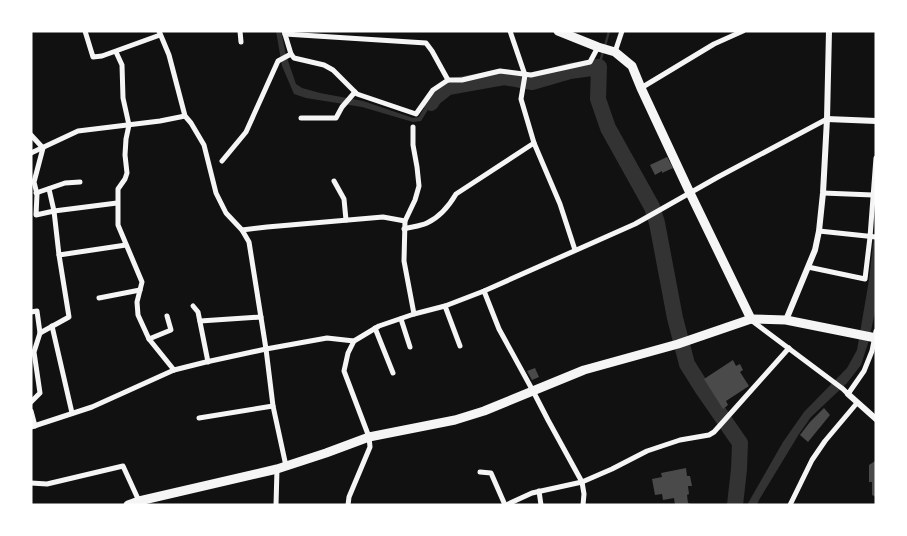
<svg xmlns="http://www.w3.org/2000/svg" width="907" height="536" font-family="Jost,sans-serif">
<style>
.water{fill:#333}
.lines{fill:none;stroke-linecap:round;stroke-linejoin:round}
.stream{stroke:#333;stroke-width:2.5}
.river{stroke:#333;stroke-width:16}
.building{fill:#4a4a4a}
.minor{stroke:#f5f5f5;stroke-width:5}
.tertiary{stroke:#f5f5f5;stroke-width:6}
.primary{stroke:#f5f5f5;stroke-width:9}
</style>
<rect width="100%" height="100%" fill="#111"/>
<g class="water">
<path d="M276 31H281L286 55 296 84 302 88 320 93 363 101 413 118 419 117C426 104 434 94 446 87L447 91 434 100 421 121 413 122 362 107 306 98 294 94 282 66Z"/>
<polygon points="876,218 876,307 869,340 861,365 847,383 811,417 799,434 759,500 757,505 747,505 783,442 804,412 847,368 857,350 869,280"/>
</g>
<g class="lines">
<g class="stream">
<polyline points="605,46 609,31"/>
<polyline points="599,67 603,51"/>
</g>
<polyline class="river" points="431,103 434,98 448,87 504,77 532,82 570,71 599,67 598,99 608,128 652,207 657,223 675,318 687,364 702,388 740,443 739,469 735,505"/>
</g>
<g class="building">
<polygon points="667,157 673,168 662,173 662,171 655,175 650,165"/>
<polygon points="733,360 736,366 740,364 743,370 740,372 749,386 726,401 728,405 723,409 704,379"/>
<polygon points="535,368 539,377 532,380 527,371"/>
<polygon points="824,408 830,415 808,442 800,435 810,422"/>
<polygon points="875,461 876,461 876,497 872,495 872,482 869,482 869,465"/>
<polygon points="686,468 687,476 690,476 692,486 688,486 689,494 687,495 688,503 694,505 675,505 674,498 663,500 662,494 655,495 652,479 662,477 661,473"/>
</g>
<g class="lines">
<g class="minor">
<polyline points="85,31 93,57 102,56 160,35"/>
<polyline points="159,31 169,55 185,116 191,123 204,145 216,193 226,213 242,230 249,242 266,349 273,406 286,466"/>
<polyline points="240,31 241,42"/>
<polyline points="284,31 291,54 294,58 324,65 333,70 357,94 416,114 433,90 448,80 462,80 500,71 531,75 590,62 598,47"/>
<polyline points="510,31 525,75 521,99 534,143 560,204 575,250"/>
<polyline points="285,34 426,43 432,51 448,80"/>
<polyline points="116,52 122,65 123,98 129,125 126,139 125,155 127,173 125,179 118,189 118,225 142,282 137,302 138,315 149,339 174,370"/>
<polyline points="615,52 622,31"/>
<polyline points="641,88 714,44 743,31"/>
<polyline points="301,118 336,118 342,107 355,92"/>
<polyline points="413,127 413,145 417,167 419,186 415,200 405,221 404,261 414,314"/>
<polyline points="31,135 43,148 34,182 37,194 36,215 54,211 59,255 69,317 40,333 34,352 40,393 31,402"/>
<polyline points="31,153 78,131 160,121 185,116"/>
<polyline points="222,161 246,132 278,61 291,54"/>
<polyline points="334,181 344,199 346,220"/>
<polyline points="49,189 54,211 117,203"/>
<polyline points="36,193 65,183 80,182"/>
<polyline points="823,193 873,195"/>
<path d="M404 229C411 227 421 226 427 223 440 217 449 206 456 194L534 143"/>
<polyline points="242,230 267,227 383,217 405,221"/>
<polyline points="819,231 876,237"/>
<polyline points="59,255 126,245"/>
<polyline points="808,267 865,279 870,237 876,158"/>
<polyline points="484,291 499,329 533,391 548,420 582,482 584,494 583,505"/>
<polyline points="99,298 140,290"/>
<polyline points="193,306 198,312 208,362"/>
<polyline points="445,306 460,346"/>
<polyline points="31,312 37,311 40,333"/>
<polyline points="401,319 410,347"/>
<polyline points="751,320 843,389 848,394 864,371 872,351 876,331"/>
<polyline points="200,321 261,317"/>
<polyline points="52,326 72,413"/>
<polyline points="375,328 393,373"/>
<polyline points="149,339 171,330 167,316"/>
<polyline points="31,411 35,426"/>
<polyline points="199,418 273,406"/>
<polyline points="31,427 92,407 174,370 206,362 266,349 327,338 354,341"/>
<polyline points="480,472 491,473 505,505"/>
<polyline points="31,483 47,484 123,466 139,501"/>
<polyline points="539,491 541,505"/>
<polyline points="276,505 277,469"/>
<polyline points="348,505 349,497 370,447 369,437 344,371 348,353 354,341 379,326 414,314 445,306 484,291 635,224 718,177 827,119"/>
<polyline points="506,505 532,493 582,482 612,469 647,451 680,440 709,435 714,432 789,348"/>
<polyline points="790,505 812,460 825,441 857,403"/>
</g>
<g class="tertiary">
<polyline points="827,119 876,121"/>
<polyline points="786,320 815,250 819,231 823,193 827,119 829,31"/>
<polyline points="848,394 876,419"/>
</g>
<g class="primary">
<polyline points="558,31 598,47 615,52 632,66 641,88 690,193 751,319"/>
<polyline points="128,505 139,501 277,469 326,453 369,437 455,420 484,411 584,370 678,344 751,319 786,320 876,338"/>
</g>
</g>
<rect width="907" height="536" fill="none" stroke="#ffffff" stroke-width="65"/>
</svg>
